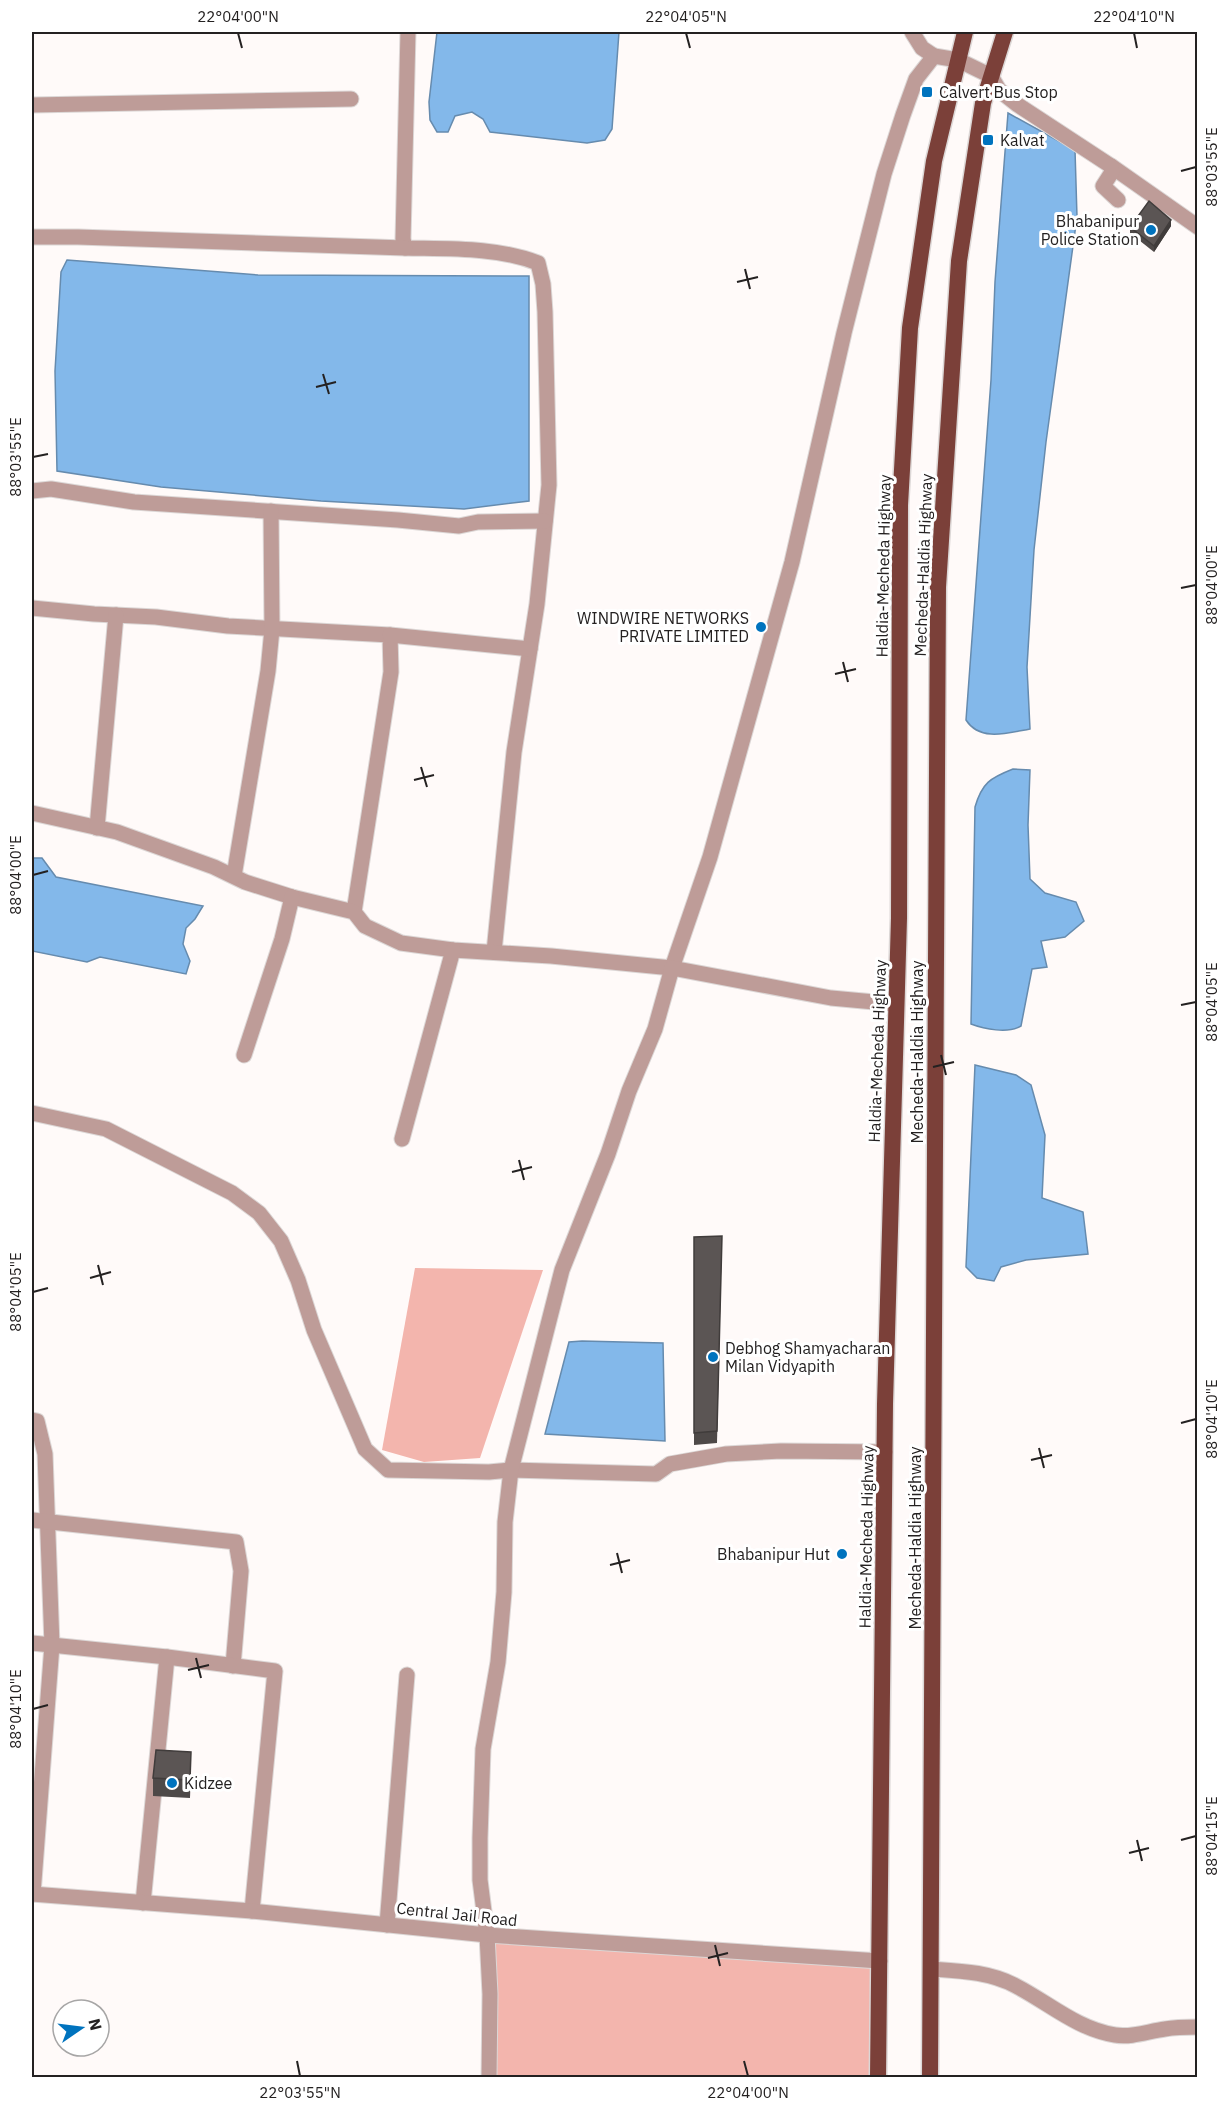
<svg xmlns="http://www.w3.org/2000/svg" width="1229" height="2109" font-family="'IBM Plex Sans',sans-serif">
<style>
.green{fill:#f3b5ad}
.water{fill:#83b8ea;stroke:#668bae;stroke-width:1.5}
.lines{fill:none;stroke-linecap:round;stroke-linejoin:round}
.minor-casing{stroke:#dcd7d6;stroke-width:17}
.tertiary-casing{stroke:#dcd7d6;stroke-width:17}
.trunk-casing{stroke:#dcd7d6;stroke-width:19}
.minor{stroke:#be9c98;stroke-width:15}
.tertiary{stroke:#be9c98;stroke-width:15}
.trunk{stroke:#7b4039;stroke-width:16}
.wall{fill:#4e4948}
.shaded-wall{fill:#403c3b}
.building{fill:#5b5554;stroke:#403c3b;stroke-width:1.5}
.ticks{fill:none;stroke:#242121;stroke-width:2}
.poi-dot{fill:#0073be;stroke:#fff;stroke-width:2}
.labels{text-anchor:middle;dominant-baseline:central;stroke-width:6;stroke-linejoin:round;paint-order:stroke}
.poi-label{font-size:16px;fill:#242121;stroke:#fff;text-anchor:start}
.street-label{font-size:16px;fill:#242121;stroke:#fff}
.neatline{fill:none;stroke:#242121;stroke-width:2}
.ticks-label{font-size:15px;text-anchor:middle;fill:#242121}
</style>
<rect width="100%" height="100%" fill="#fffaf9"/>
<g class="green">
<polygon points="415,1268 543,1270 480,1458 424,1462 382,1450"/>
<polygon points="487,1935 880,1961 878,2077 489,2077"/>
</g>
<g class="water">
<polygon points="437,32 619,32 612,129 605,140 587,143 490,132 483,119 472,112 455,116 448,132 437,132 430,120 429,102"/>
<path d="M1008 113 1075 150 1077 217 1046 442 1034 550 1027 667 1030 729C1008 733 980 742 966 720L991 380 995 282Z"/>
<polygon points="67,260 258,275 529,276 529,501 464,509 321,501 161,487 57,471 55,371 61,272"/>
<path d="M1013 769 1030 770 1028 825 1030 879 1045 893 1076 902 1084 921 1065 937 1041 941 1047 967 1032 969 1021 1026C1008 1034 984 1029 971 1024L975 807C982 783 990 778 1013 769Z"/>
<polygon points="32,858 42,858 56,877 203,906 195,919 186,928 183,944 190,961 186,974 100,957 87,962 32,951"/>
<polygon points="975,1065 1016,1075 1031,1085 1045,1135 1042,1198 1083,1212 1088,1254 1026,1260 1001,1267 994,1281 977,1278 966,1267"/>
<polygon points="582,1341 663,1343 665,1441 545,1434 569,1342"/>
</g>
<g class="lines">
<defs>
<g id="minor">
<path d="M408 32 403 239 405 248C449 249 497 247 538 263L543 284 545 312 549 485 537 604 514 752 494 952"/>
<polyline points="912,32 922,48 934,56"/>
<polyline points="32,105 351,99"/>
<polyline points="1111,166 1198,227"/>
<polyline points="32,237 78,237 405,248"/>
<polyline points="32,491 51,489 134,502 398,520 459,526 478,522 545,521"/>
<polyline points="32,608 94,614 156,617 228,626 390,635 391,672 354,912"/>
<polyline points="390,635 530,649"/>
<polyline points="32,813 117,832 214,867 245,882 292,897 354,912 365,926 401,943 453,950 551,956 672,968 710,857 792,562 844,333 884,174 903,115 916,79 934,56 958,60 991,76 999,90 1018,105 1111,166 1112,172 1103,186 1118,200"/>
<polyline points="97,828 116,615"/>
<polyline points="234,876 268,671 272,629 271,511"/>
<polyline points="244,1055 282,939 292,897"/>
<polyline points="32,1113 106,1129 232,1193 259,1213 281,1241 298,1280 314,1330 365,1449 388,1470 489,1472 511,1470 656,1474 670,1464 726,1454 781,1451 885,1452"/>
<polyline points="402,1139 453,950"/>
<polyline points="32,1420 37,1421 45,1454 52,1645 33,1894"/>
<polyline points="32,1520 236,1542 241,1571 233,1666"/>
<polyline points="32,1643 167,1657 275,1671 252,1911"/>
<polyline points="143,1903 167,1657"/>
<polyline points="387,1925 407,1675"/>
<path d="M931 1969C961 1971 990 1972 1016 1986 1049 2003 1077 2029 1115 2035 1132 2038 1149 2031 1165 2029 1176 2027 1187 2027 1198 2027"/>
<polyline points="489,2078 490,1994 487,1935 480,1880 480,1838 483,1749 498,1662 504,1592 505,1522 511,1470 562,1270 608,1154 629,1091 655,1029 672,968 831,998 896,1004"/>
</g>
<polyline id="tertiary" points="32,1894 252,1911 487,1935 880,1961"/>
<g id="trunk">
<polyline points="878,2078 885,1404 899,918 900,505 910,328 934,161 965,32"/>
<polyline points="930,2078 938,587 959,261 983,103 1005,32"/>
</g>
</defs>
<use href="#minor" class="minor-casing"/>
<use href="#tertiary" class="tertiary-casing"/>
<use href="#trunk" class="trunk-casing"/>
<use href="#minor" class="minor"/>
<use href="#tertiary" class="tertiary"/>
<use href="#trunk" class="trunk"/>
</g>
<g class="wall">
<polygon points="1171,226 1154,252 1130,233 1130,227"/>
<polygon points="722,1236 717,1443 694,1445 694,1237"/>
<polygon points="191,1770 190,1798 153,1796 153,1778"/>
</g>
<polygon class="shaded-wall" points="1171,220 1171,226 1154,252 1154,246"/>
<g class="building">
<polygon points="1149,201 1171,220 1154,246 1130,227"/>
<polygon points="722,1236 717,1431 694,1433 694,1237"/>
<polygon points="156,1750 191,1752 190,1780 153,1778"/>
</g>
<path class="ticks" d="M238 33 242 48M686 33 690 48M1134 33 1137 48M1181 171 1196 167M745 269 750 289M737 282 758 277M323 374 329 394M316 387 336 382M33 457 48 454M1181 588 1196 585M843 662 848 682M835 674 856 669M421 767 427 787M414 780 434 775M33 875 48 871M1181 1005 1196 1002M941 1055 946 1075M933 1067 954 1062M519 1160 524 1180M512 1172 532 1167M98 1265 103 1285M90 1278 111 1272M33 1292 48 1288M1181 1423 1196 1419M1039 1448 1044 1468M1031 1460 1052 1455M617 1553 622 1573M610 1565 630 1560M196 1658 201 1678M188 1670 209 1665M33 1709 48 1705M1137 1840 1142 1861M1181 1840 1196 1836M1129 1853 1149 1848M715 1945 720 1966M708 1958 728 1953M297 2061 300 2076M744 2061 748 2076"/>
<g class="poi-dot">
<rect x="921" y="86" width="12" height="12" rx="3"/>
<rect x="982" y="134" width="12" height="12" rx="3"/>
<circle cx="1151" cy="230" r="6"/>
<circle cx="761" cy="627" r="6"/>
<circle cx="713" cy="1357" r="6"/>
<circle cx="842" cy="1554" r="6"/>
<circle cx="172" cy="1783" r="6"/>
</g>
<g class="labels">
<g class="poi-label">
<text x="939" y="92">Calvert Bus Stop</text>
<text x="1000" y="140">Kalvat</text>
<text x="1139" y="221" text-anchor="end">Bhabanipur<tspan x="1139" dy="18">Police Station</tspan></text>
<text x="749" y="618" text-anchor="end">WINDWIRE NETWORKS<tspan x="749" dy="18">PRIVATE LIMITED</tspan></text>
<text x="725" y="1348">Debhog Shamyacharan<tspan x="725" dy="18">Milan Vidyapith</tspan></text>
<text x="830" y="1554" text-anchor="end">Bhabanipur Hut</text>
<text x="184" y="1783">Kidzee</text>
</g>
<g class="street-label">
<text transform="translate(923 565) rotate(-88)">Mecheda-Haldia Highway</text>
<text transform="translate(883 566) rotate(-89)">Haldia-Mecheda Highway</text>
<text transform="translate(877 1051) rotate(-88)">Haldia-Mecheda Highway</text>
<text transform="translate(917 1052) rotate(-90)">Mecheda-Haldia Highway</text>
<text transform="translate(866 1537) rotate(-89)">Haldia-Mecheda Highway</text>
<text transform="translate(915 1538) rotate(-90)">Mecheda-Haldia Highway</text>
<text transform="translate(457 1914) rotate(6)">Central Jail Road</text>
</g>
</g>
<rect width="1229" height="2109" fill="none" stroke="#ffffff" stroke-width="66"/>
<g transform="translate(81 2028) rotate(76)"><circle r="28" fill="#ffffff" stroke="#a7a6a6" stroke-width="1.5"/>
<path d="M0-4.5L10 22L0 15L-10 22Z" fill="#0073be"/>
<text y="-9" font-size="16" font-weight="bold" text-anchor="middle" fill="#242121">N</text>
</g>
<rect x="33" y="33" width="1163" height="2043" class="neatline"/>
<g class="ticks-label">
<text x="238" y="22">22°04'00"N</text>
<text x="686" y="22">22°04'05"N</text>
<text x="1134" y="22">22°04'10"N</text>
<text transform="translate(1212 167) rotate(-90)" y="5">88°03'55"E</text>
<text transform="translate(16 457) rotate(-90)" y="5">88°03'55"E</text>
<text transform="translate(1212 585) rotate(-90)" y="5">88°04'00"E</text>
<text transform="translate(16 875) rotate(-90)" y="5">88°04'00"E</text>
<text transform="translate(1212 1002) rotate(-90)" y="5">88°04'05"E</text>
<text transform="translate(16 1292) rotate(-90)" y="5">88°04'05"E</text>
<text transform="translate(1212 1419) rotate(-90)" y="5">88°04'10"E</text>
<text transform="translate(16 1709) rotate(-90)" y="5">88°04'10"E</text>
<text transform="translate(1212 1836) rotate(-90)" y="5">88°04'15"E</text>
<text x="300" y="2098">22°03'55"N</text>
<text x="748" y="2098">22°04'00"N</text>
</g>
</svg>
